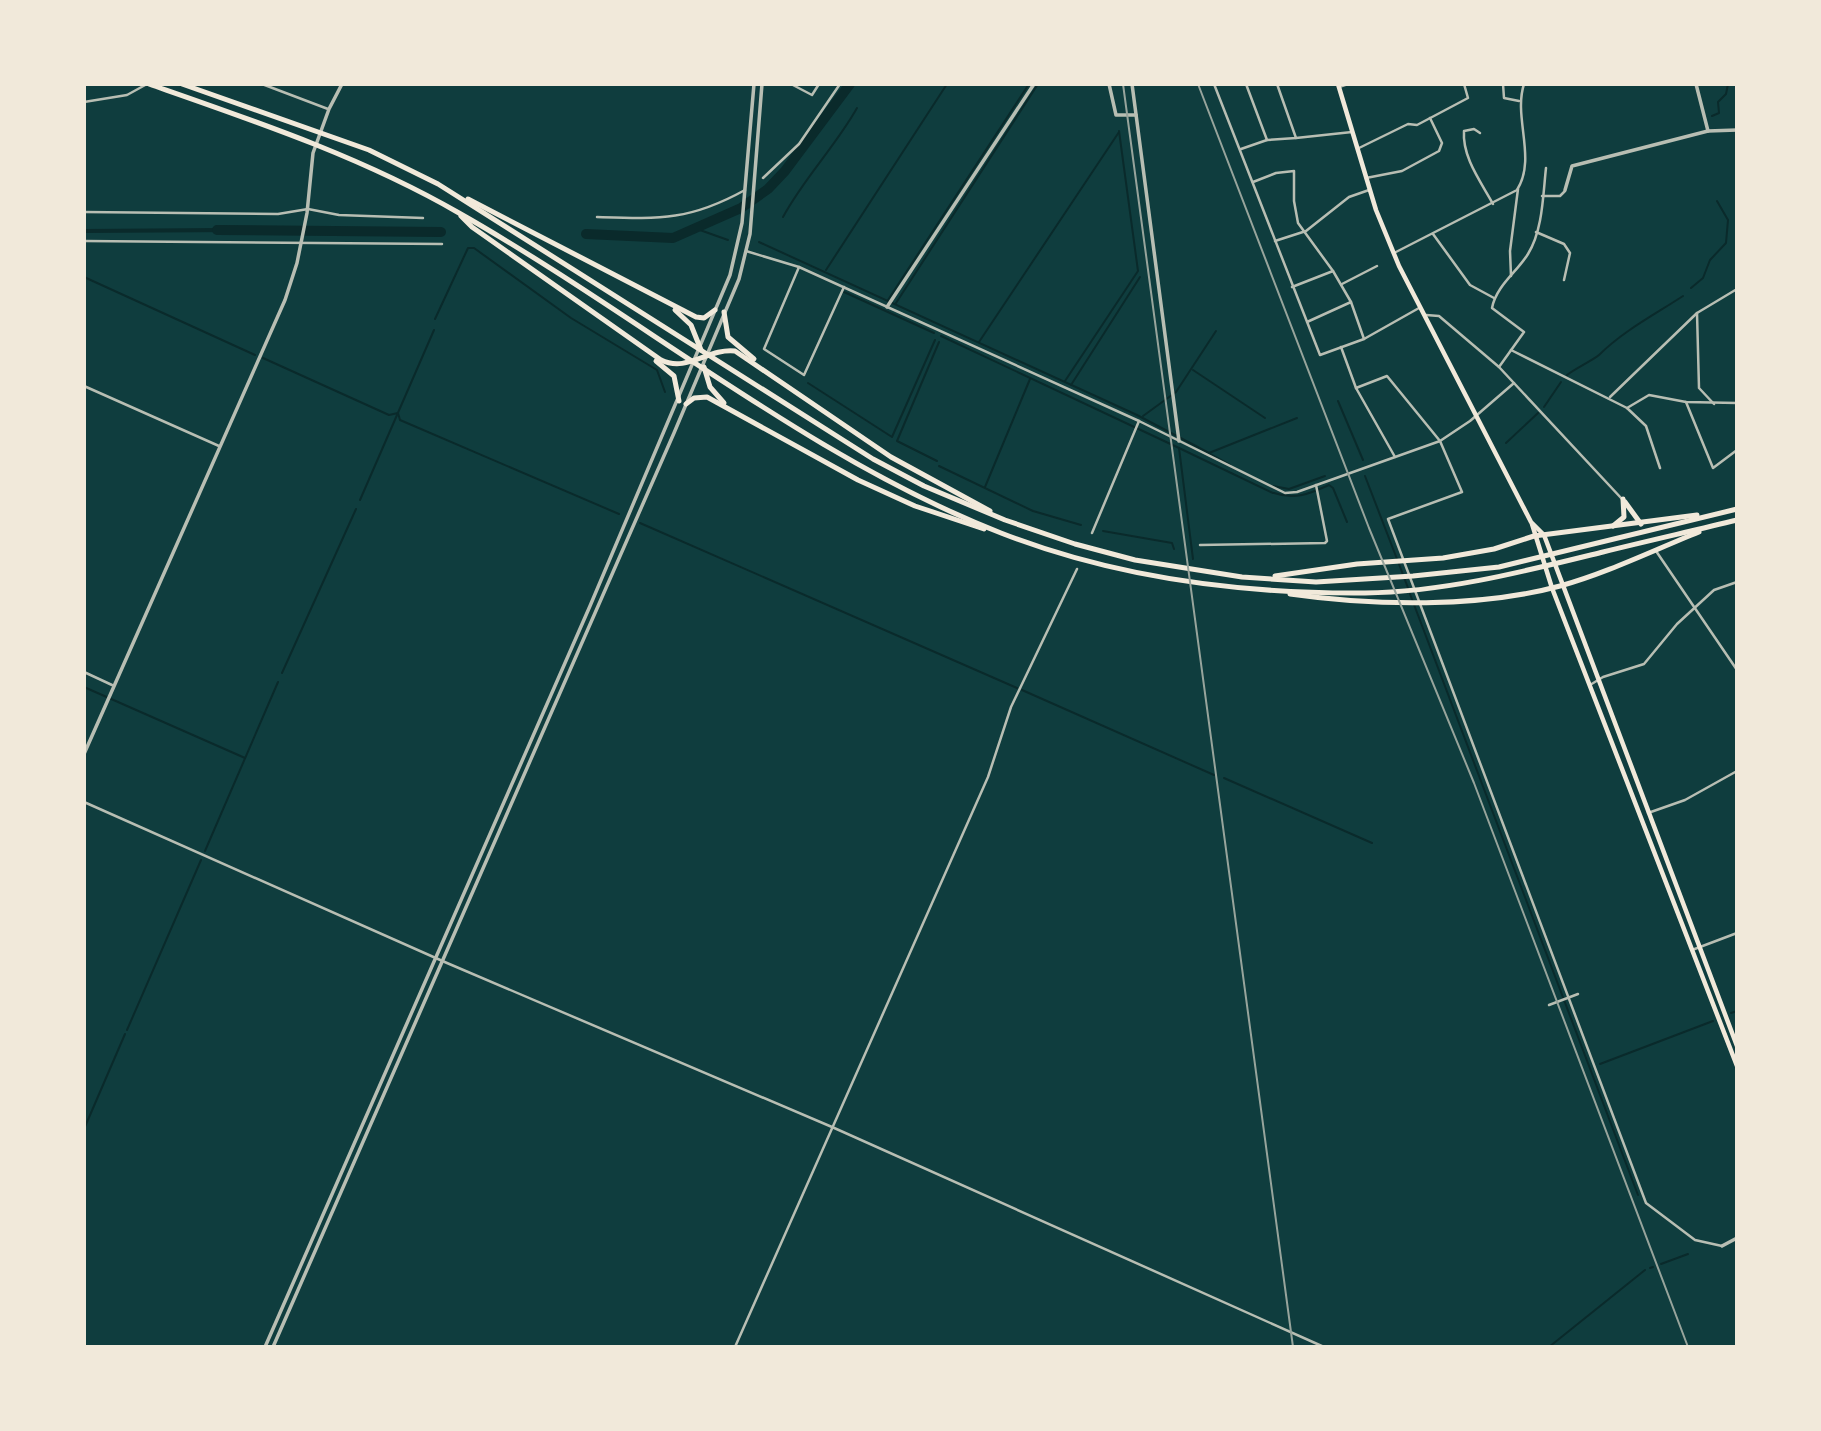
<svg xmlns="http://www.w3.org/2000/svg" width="1821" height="1431" font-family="Barlow,sans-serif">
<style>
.water{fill:#0a2a2b}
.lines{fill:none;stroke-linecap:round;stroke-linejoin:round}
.stream{stroke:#0a2a2b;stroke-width:2}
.river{stroke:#0a2a2b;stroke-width:10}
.minor{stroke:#b8beb3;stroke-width:2.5}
.tertiary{stroke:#b8beb3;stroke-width:3.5}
.primary{stroke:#f1e9da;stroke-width:4.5}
.trunk{stroke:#f1e9da;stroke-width:5}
.rail{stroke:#97a49c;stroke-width:2}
</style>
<rect width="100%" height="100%" fill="#0f3d3e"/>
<polygon class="water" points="223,228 234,232 84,233 84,229"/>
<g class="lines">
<g class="stream">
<polyline points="1712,116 1719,113 1718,102 1726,94 1728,84"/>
<path d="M783 217C804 178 835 147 857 108"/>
<polyline points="697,229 728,240"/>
<polyline points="759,242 1137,415 1209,453 1297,418"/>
<polyline points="826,270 947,84"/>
<polyline points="84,277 255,355"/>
<polyline points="1691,288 1703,278 1710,260 1726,243 1728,220 1717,201"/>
<polyline points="844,292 934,333"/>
<polyline points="888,300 1029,84"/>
<polyline points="896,303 1038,84"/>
<polyline points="435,319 468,248 474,248 571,318 657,370 665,392"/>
<polyline points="941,336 1179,448"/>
<polyline points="979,342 1119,132"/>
<polyline points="263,358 389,415 398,413 400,420 619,514"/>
<polyline points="1193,370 1265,418"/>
<path d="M1567 375C1574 369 1595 359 1599 355 1623 331 1654 315 1683 296"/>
<polyline points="1065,381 1138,271 1119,131"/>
<polyline points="808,383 892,437 935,340"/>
<polyline points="1071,385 1140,277"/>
<polyline points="1338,401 1363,460"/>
<polyline points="1544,407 1561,382"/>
<polyline points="1143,416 1176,392 1216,331"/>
<polyline points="1506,443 1538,413"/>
<polyline points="1210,454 1230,465"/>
<polyline points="937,461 897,441 939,342"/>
<polyline points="939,466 1033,511 1081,525"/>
<polyline points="1365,476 1397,559"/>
<polyline points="1273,486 1289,489 1325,476"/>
<polyline points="985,487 1030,379"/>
<path d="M1274 493C1295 500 1309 494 1329 485L1333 488 1347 522"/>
<polyline points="360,500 434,330"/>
<polyline points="640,523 1017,688"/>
<polyline points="1103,531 1172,543 1174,549"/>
<polyline points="1193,559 1179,448 1273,493"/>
<polyline points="1399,564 1408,588"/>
<polyline points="1410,594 1638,1195"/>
<polyline points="282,673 356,509"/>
<polyline points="84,687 245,758"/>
<polyline points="1022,690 1214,775"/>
<polyline points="1224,778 1372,843"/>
<polyline points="205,851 278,682"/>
<polyline points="1731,1013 1737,1011"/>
<polyline points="127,1030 201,860"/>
<polyline points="1600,1064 1713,1021"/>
<polyline points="84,1129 125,1034"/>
<polyline points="1661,1264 1688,1254"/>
<polyline points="1650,1268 1653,1267"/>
<polyline points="1549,1347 1645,1270"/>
</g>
<g class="river">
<polyline points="217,230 441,232"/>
<polyline points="586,234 673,238 741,208 768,189 785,171 850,84"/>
</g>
<g class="minor">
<polyline points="262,84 328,109"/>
<polyline points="791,84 812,95 819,84"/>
<polyline points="1214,84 1320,355 1364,339 1351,302 1307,322"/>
<polyline points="1246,84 1267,140"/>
<polyline points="1503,84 1504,98 1519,101"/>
<polyline points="1339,87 1348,84"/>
<polyline points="84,102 127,95 147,84"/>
<path d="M1480 133 1474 129 1464 131C1462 157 1481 182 1493 204"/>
<polyline points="1296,138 1352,132"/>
<polyline points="1359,148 1408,124 1417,125 1468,98 1464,84"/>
<polyline points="1241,149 1267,140 1296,138 1277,84"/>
<polyline points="763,178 799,144 840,84"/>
<polyline points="1366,178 1402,171 1439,151 1442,143 1430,118"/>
<polyline points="1253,182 1276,173 1294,171 1294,201 1298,223 1333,271"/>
<polyline points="1542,196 1560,196 1565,191"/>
<polyline points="84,212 278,214 308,209 339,215 423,218"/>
<path d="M597 217C659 219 689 221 745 190"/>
<polyline points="1536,232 1564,244 1570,253 1564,280"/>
<polyline points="1433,234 1470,285 1494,298"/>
<polyline points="84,241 442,244"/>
<polyline points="1275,241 1306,231 1349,197 1369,190"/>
<polyline points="746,251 799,267 1139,421 1285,493 1297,492 1440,441 1470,421 1514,383"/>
<path d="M1394 253 1517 190C1537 158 1513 118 1524 84"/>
<polyline points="799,267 764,349 804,375 844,287"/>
<polyline points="1511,276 1510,251 1518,189"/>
<polyline points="1342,284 1377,266"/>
<polyline points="1292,287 1333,271 1351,302"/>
<polyline points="1697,313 1699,388 1714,404"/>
<polyline points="1426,315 1439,316 1499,367 1622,499"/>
<polyline points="1364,339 1419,308"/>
<polyline points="1341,347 1356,388 1395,457"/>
<polyline points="1511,350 1627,408 1646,426 1660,468"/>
<polyline points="1737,360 1737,420"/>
<path d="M1499 367 1524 332 1492 308C1496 286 1517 272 1528 254 1543 230 1543 194 1546 168"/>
<polyline points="84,386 219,446"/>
<polyline points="1356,388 1387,376 1440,441 1462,492 1388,519 1646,1203 1695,1240 1722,1246"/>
<polyline points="1610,397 1697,313 1737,289"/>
<polyline points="1686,402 1713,468 1737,450"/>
<polyline points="1627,408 1649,395 1686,402 1737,403"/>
<polyline points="1092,533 1139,421"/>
<polyline points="1200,545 1325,543 1327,541 1316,485"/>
<polyline points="1656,551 1737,670"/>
<polyline points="84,672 112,685"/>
<polyline points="1590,685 1603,677 1644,664 1677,624 1714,590 1737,582"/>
<polyline points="84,802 447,963 832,1127 1324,1347"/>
<polyline points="1648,813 1685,800 1737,771"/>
<polyline points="1692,950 1737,933"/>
<polyline points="1549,1005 1578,994"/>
<polyline points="735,1347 988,777 1011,707 1077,569"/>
</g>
<g class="tertiary">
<polyline points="1109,84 1116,115 1136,115"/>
<polyline points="1132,84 1179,441"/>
<polyline points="1696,84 1708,131 1737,130"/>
<polyline points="1565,190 1572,166 1708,131"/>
<polyline points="887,307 1034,84"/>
<polyline points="84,754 285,300 297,263 307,213 313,153 329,109 342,84"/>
<polyline points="1722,1246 1737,1238"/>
<polyline points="265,1347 590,606 730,275 742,223 754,84"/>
<polyline points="273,1347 674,433 739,279 750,234 762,84"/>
</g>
<g class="primary">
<polyline points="1338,84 1376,210 1399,266 1531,522 1544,535 1737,1046"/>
<polyline points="1532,524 1552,588 1737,1066"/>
</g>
<g class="trunk">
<path d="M149 84C255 121 362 157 459 213 639 315 809 458 1001 533 1116 578 1242 594 1365 593 1445 592 1526 571 1603 552 1647 541 1692 531 1737 520"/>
<polyline points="182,84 369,150 438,184 873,459 924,486 1005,520 1075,544 1135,560 1242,577 1316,582 1413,576 1499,567 1737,509"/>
<polyline points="468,199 696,317 704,318 715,310"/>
<path d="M461 216 472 227 661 360C687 373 708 348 735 351L891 457 990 511"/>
<polyline points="675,310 691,325 701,350"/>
<polyline points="724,312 728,337 754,359"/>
<polyline points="656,361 674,376 679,401"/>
<polyline points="704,367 710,387 724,403"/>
<polyline points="686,404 694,398 707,397 858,480 915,506 984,529"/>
<polyline points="1625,502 1641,524"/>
<polyline points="1613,526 1624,517 1623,499"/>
<polyline points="1275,576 1357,564 1443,558 1494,549 1534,536 1697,515"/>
<path d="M1290 594C1374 606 1479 608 1560 586 1607 573 1654 550 1699 532"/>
</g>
<g class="rail">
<polyline points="1123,84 1293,1347"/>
<polyline points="1198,84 1369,528 1474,783 1688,1347"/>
</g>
</g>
<rect width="1821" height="1431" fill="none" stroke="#f1e9da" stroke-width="172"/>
</svg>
